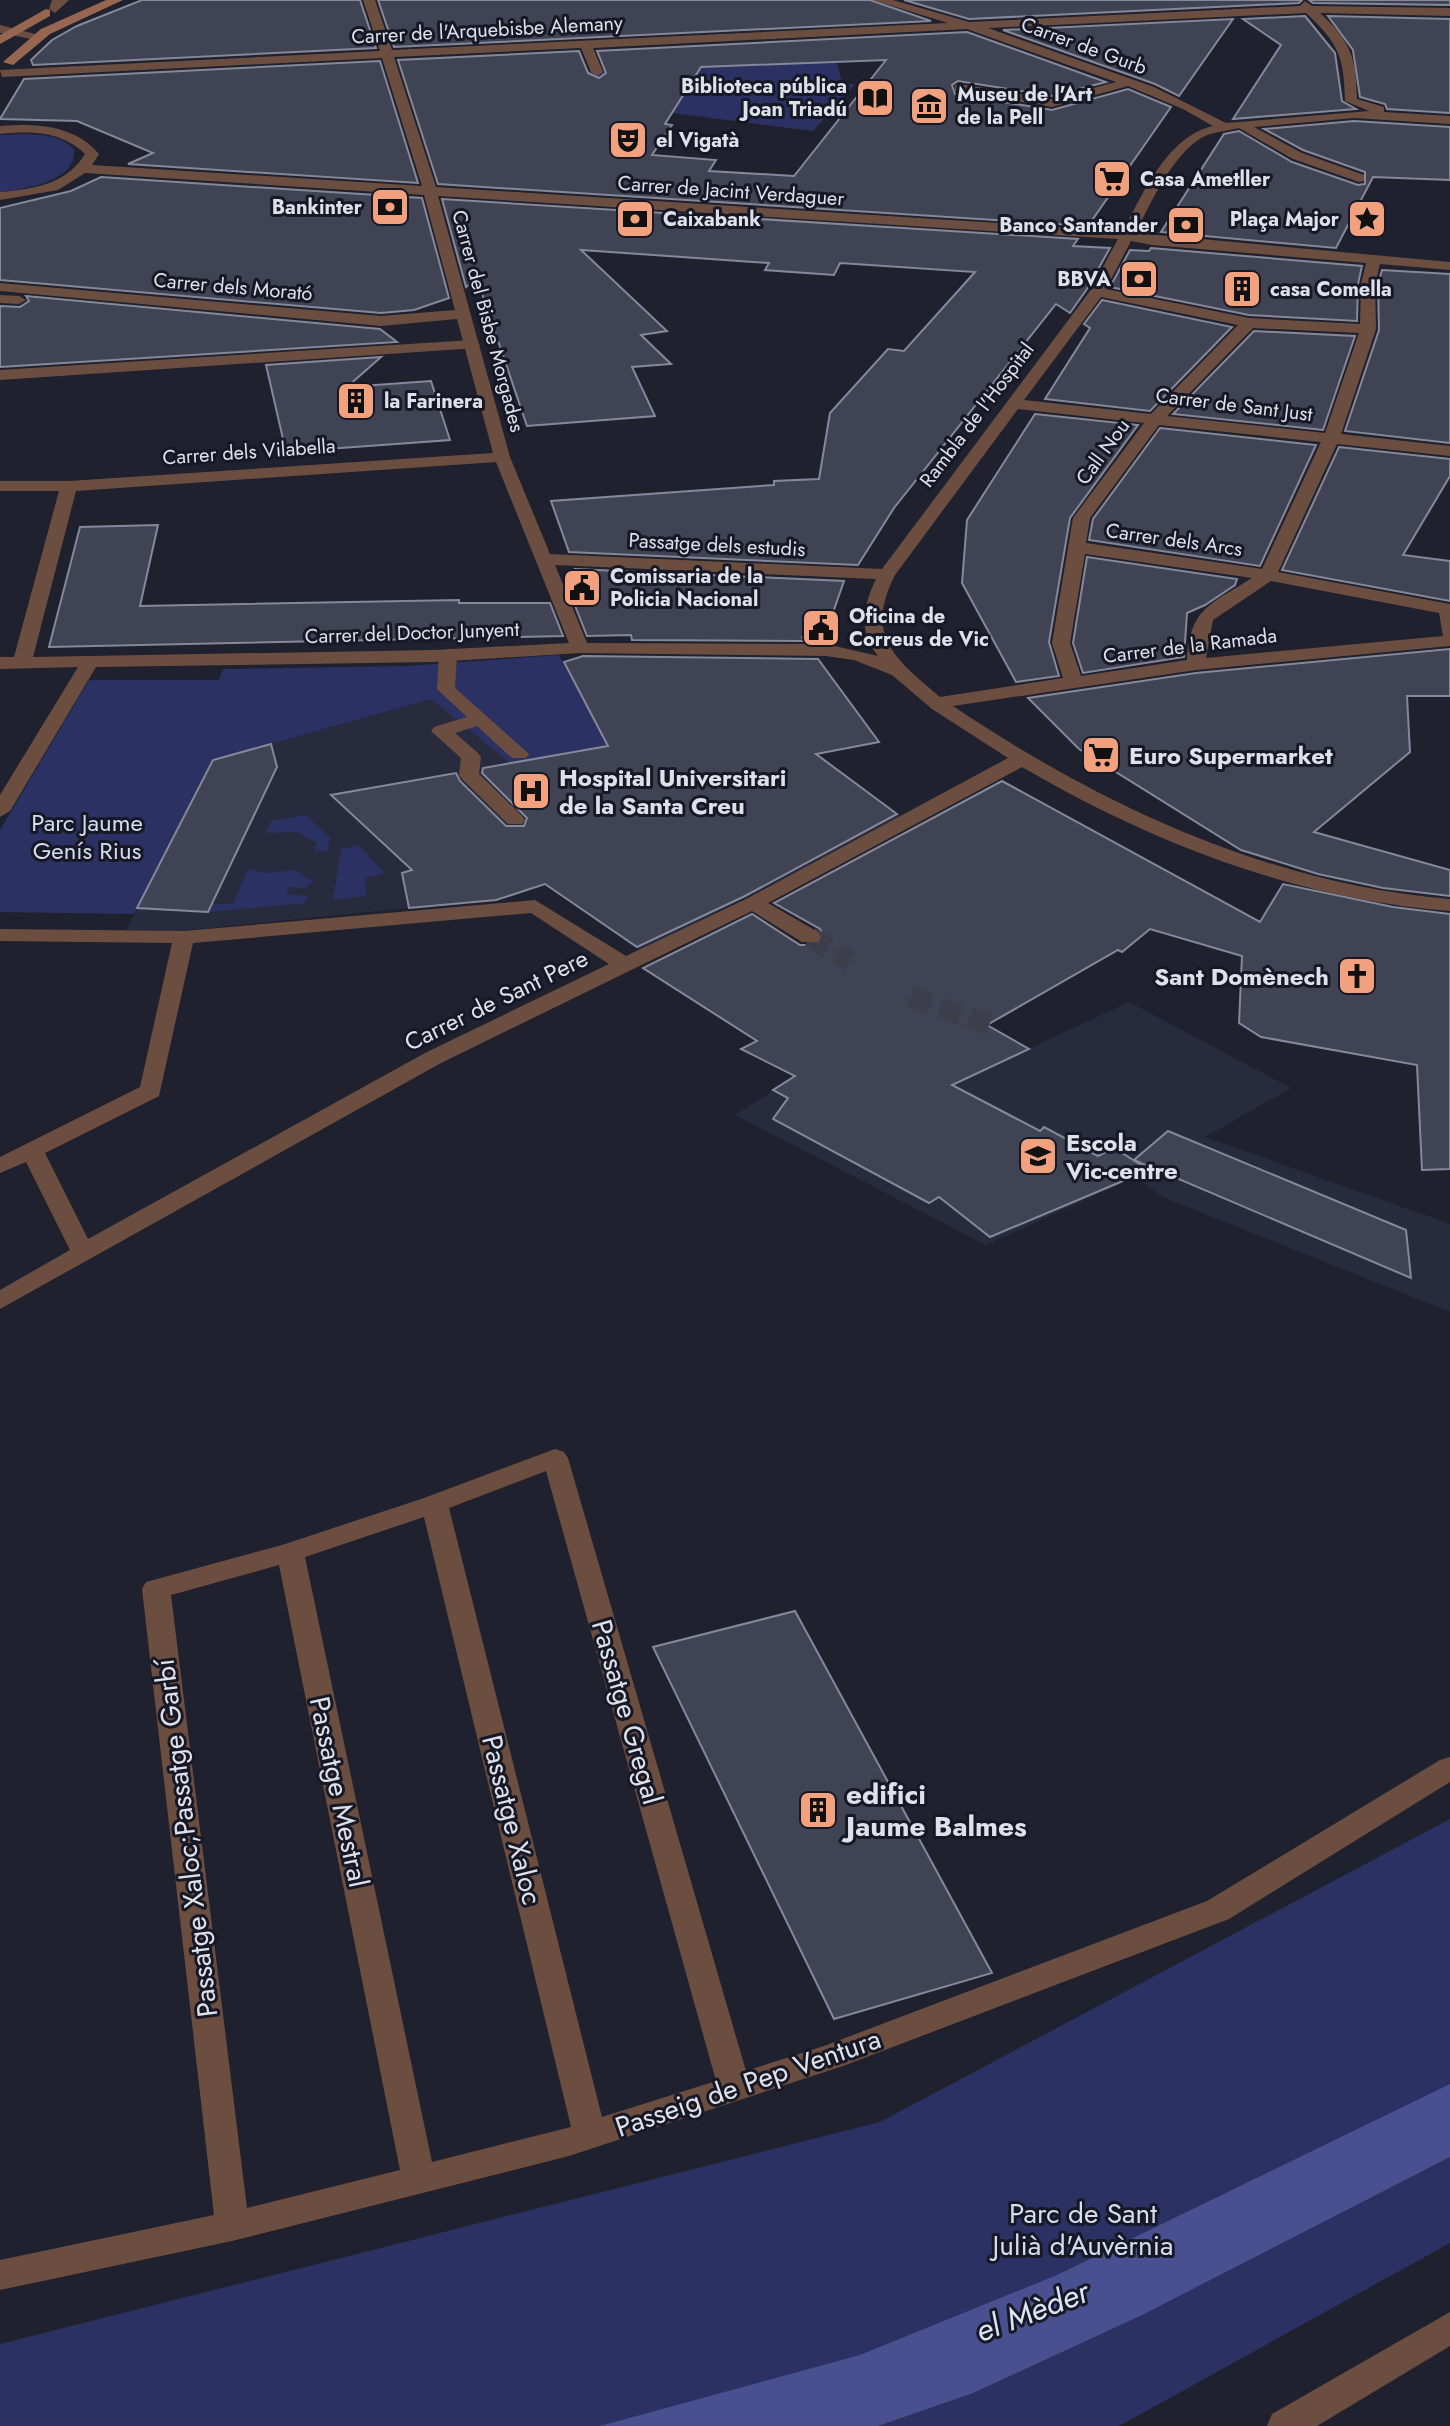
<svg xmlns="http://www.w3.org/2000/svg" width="1450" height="2426" font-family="Jost,sans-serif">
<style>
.built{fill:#282b3e}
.green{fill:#2c3164}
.water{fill:#48508f}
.building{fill:#404353;stroke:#858899;stroke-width:2;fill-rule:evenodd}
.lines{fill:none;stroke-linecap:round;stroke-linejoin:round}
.street-tunnel{stroke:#3c3e4b;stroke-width:21;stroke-dasharray:21 10;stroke-linecap:butt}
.lane{fill:#6c4e41;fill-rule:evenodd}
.street{fill:#6c4e41;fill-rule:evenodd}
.secondary{fill:#966651;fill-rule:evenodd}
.labels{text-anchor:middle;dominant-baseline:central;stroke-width:6;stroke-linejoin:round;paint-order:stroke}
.far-street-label{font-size:20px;fill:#dfe1ea;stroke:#161825}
.far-poi-label{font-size:20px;font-weight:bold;fill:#dfe1ea;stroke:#161825;text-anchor:start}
.poi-label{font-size:24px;font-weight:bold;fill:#dfe1ea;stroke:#161825;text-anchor:start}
.park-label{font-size:24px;fill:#d8dcef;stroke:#161825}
.street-label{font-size:24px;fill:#dfe1ea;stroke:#161825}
.near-street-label{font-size:28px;fill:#dfe1ea;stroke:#161825}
.near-poi-label{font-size:28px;font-weight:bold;fill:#dfe1ea;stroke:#161825;text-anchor:start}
.near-park-label{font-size:28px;fill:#d8dcef;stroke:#161825}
.near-water-label{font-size:32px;font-style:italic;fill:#dfe3f6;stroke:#161825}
</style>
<rect width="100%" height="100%" fill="#1f212f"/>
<g class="built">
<polygon points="563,660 820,662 879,742 817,755 903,819 641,950 545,884 497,899 179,931 126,930 213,760 431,699 608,745"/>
<polygon points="1129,1002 1291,1088 1205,1137 1450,1224 1450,1312 1163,1197 1135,1177 986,1245 735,1115 812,1066 945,1088"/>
</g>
<g class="green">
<polygon points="836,58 842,83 855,84 813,131 672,113 582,72 792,64"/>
<path d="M26 134C44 135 61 136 74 149 78 182 23 189 0 192V135Z"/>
<polygon points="559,655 608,746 510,763 431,699 213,760 134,914 0,912 0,830 89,680 219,680 223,669 407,666"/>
<polygon points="306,815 330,838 327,851 315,851 317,843 298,832 266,833 271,821"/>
<polygon points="359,845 384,873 365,878 366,896 333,900 341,849"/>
<polygon points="248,869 267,873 296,870 313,882 305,888 288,887 286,894 308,896 305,903 208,912 212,904 233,904"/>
<polygon points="1450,1819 1450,2243 1119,2426 0,2426 0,2344 880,2122"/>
</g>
<polygon class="water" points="1450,2084 1450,2157 1142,2315 973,2393 878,2426 600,2426 860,2355 1057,2275"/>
<g class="building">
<polygon points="142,0 360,0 376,48 33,65 31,60 52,40 77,26"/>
<polygon points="378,0 870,0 931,21 394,47"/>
<polygon points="904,0 1302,0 1299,3 969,19"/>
<polygon points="1309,0 1450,0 1450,5 1313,3"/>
<polygon points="1305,16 1335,53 1342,101 1356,109 1233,119 1281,45 1243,19"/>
<polygon points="1328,16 1450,19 1450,113 1387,109 1385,104 1360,97 1353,50"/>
<polygon points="1233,19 1179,96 1155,84 1003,30"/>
<path d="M967 32 1106 82 1052 96 958 81 952 85 955 94 1052 110 1128 89 1171 107 1088 226 438 184 398 60 579 51 588 73 599 78 606 73 597 51ZM886 60 794 176 709 171 716 160 652 155 672 125 665 124 701 67Z"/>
<polygon points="380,61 418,183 128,164 153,153 77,121 0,119 24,79"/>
<polygon points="1354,121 1450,127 1450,180 1373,177 1336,248 1161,232 1224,134 1239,131 1292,162 1358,185 1365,184 1365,172 1303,150 1264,129"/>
<polygon points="101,177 422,198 449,298 414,310 381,313 0,280 0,208 71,191"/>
<polygon points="442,199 1078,239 1073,246 1110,248 1087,289 1070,313 1056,304 894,508 858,565 569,552 551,501 774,485 774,481 819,479 830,413 888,349 904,351 975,272 840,263 834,275 765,270 769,263 581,250 667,331 641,335 671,364 632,367 655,416 527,426 477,279 466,287"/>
<polygon points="1151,248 1362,266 1358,284 1357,321 1249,315 1110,287 1130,250 1149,251"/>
<polygon points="1382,270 1450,274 1450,443 1345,431 1379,330 1378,284"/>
<polygon points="26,296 380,329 397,342 0,367 0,306 20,307 29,301"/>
<polygon points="1102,300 1232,327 1150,411 1045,399 1090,328 1084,324"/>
<polygon points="1254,331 1355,336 1323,430 1173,414"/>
<polygon points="381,357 347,387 431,381 450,440 286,452 266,365"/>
<polygon points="1035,414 1138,425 1070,518 1049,642 1059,676 1016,682 962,583 967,520"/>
<polygon points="1160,428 1316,445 1260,566 1089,540 1093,519"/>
<polygon points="1339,447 1450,459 1450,476 1403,555 1450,561 1450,601 1282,570"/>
<polygon points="158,525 140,606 459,600 459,603 550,603 563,636 49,647 80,527"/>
<polygon points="1087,557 1237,579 1235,585 1205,605 1187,613 1184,657 1083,673 1073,643"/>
<polygon points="575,569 844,581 829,624 802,637 804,641 632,640 631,635 587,636 574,603 588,603"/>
<polygon points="1450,649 1450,696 1407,696 1410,752 1314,832 1450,870 1450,896 1383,888 1318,874 1241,850 1079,749 1028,698 1196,673"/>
<polygon points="583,656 818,659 879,742 816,754 897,814 745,896 637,947 545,884 496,900 409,908 402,873 412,870 331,795 456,773 460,781 506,826 524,826 527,818 482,773 483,768 608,746 564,662"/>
<polygon points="271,744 277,767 208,912 137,908 213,760"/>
<polygon points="1002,781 1260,922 1283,884 1393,907 1450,914 1450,1169 1422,1170 1417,1065 1261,1037 1239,1023 1242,956 1150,929 1122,952 1118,950 987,1025 1029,1049 952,1085 1040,1131 1044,1127 1098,1156 1114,1148 1149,1170 990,1237 939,1197 929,1203 773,1119 788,1098 773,1090 795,1076 741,1049 757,1041 643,968 752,914 800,945 818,945 824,939 820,929 774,903"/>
<polygon points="1168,1131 1406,1230 1411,1278 1134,1160"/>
<polygon points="795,1611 992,1973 834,2019 653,1647"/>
</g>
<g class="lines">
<g class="street-tunnel">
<polyline points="810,937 850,961"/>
<polyline points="911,997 996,1027"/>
</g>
<g class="lane">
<polygon points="52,0 69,0 55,13 49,9"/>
<polygon points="0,25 43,36 37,40 0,33"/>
<polygon points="0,295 19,296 26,300 19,304 0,303"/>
<polygon points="472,340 480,345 477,348 0,380 0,370"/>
<polygon points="448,649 457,655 455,688 529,754 526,758 512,758 477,726 455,733 478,753 481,757 479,774 522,816 525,820 522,824 508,824 462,779 459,775 461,758 431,731 434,727 467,717 437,689 439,655"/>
</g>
<g class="street">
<path d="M363 0H375L392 50 948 23 873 0H893L969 22 1300 6 1305 1 1312 6 1450 8V16L1320 13C1351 42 1356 57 1357 99L1384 107V112L1450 116V124L1354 118 1254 127 1302 153 1364 175V181L1359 182 1293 159 1239 128C1227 131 1211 132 1201 138 1170 158 1152 202 1135 233L1450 262V270L1380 264 1375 284 1376 329 1341 434 1450 446V456L1337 444 1278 572 1450 604V646L1196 670 953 706C1102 806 1269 884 1450 899V911C1297 899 1154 844 1022 767L768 903 818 932 821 937 818 942H802L752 911 441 1063 0 1309V1290L70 1250 26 1162 0 1173V1157L140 1087 172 943 0 941V929L184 931 535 900 626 956 746 899 1008 758 932 709 892 675 854 660 826 656 580 653 433 662 96 667 10 811 0 817V795L78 667 0 669V657H14L59 491H0V481H69L493 453 457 319 381 326 0 291V283L381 316 455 310 424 195 85 173 58 190 0 200V192C33 189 66 185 85 154 62 131 30 131 0 134V126C35 123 75 125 99 154L92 165 422 186 382 58 2 77 0 70 380 51ZM1306 13C1339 44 1344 56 1345 101L1369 111 1226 123 1154 87 988 28ZM967 29 1116 82 1052 99 959 84 955 85V91L1052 107 1128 86 1183 109 1213 126C1168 136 1143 193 1123 231L436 187 394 57 581 48 591 72 597 76 603 72 593 48ZM438 196 1118 239 1090 291 882 569 550 554 510 457ZM1131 241 1152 245 1366 263 1361 284 1360 324 1249 318 1106 289ZM1101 297 1238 325 1151 414 1024 400ZM1253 328 1359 333 1325 433 1167 416ZM1018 409 1144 423 1073 518 1052 643 1063 678 940 697C895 659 864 636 895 575ZM1159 425 1321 442 1262 569 1086 543 1090 518ZM496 462 569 643 433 650 33 657 76 491ZM1085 554 1252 578C1212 604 1190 607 1187 660L1081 676 1070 643ZM555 565 876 579C863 606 858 631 878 656L826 644 587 643ZM1271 581 1439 613 1443 636 1206 658 1213 620ZM531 913 609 964 425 1053 88 1239 45 1153 159 1096 193 943Z"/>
<path d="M555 1449 564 1452 568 1458 746 2071 824 2046 1207 1901 1440 1760 1450 1757V1782L1229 1919 843 2066 569 2156 232 2241 0 2290V2260L214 2215 142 1589 146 1582 282 1545 424 1498ZM546 1471 716 2081 602 2117 449 1508ZM424 1517 571 2127 432 2162 305 1557ZM279 1565 400 2170 247 2208 171 1595Z"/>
<polygon points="1450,2312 1450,2346 1317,2426 1267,2426 1272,2414"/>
</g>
<g class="secondary">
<polygon points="106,0 123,0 50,34 13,65 3,62 41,29"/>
<polygon points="46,9 50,10 50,16 0,44 0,35"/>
</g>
</g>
<defs>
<symbol id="library-square" viewBox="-11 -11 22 22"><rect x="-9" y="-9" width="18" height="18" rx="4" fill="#f2a17e" stroke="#161825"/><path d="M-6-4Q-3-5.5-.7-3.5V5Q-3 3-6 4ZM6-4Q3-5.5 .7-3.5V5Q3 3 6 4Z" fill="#111"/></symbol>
<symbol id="museum-square" viewBox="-11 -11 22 22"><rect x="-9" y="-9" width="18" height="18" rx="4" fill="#f2a17e" stroke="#161825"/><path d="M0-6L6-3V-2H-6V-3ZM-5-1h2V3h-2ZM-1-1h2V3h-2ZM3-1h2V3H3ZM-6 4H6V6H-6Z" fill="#111"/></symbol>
<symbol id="theatre-square" viewBox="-11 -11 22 22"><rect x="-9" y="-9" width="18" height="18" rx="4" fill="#f2a17e" stroke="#161825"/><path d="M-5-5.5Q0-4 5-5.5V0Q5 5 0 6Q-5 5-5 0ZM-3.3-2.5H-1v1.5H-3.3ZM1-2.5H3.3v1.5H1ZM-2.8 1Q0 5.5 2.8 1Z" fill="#111"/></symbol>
<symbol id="supermarket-square" viewBox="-11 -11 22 22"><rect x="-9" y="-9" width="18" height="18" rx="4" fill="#f2a17e" stroke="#161825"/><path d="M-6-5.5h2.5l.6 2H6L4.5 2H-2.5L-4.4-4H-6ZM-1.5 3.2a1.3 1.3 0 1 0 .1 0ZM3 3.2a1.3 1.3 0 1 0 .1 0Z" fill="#111"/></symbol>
<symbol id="bank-square" viewBox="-11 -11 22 22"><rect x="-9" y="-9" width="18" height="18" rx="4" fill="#f2a17e" stroke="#161825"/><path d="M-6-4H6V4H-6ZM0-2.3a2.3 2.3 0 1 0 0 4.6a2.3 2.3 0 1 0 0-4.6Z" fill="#111"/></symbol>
<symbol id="sight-square" viewBox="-11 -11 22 22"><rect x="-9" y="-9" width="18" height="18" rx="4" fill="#f2a17e" stroke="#161825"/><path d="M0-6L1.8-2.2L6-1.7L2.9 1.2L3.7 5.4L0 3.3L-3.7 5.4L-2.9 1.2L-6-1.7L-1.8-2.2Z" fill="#111"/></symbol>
<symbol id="building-square" viewBox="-11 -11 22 22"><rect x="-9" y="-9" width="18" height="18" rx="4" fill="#f2a17e" stroke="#161825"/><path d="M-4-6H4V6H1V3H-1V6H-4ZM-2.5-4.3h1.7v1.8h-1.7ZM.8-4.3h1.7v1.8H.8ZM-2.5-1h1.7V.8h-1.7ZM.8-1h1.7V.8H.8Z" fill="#111"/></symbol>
<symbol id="civic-square" viewBox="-11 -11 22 22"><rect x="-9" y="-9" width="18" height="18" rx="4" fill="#f2a17e" stroke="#161825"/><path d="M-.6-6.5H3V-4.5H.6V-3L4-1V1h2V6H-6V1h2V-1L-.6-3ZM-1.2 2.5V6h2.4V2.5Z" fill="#111"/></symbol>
<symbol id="hospital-square" viewBox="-11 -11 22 22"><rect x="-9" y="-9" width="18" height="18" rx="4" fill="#f2a17e" stroke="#161825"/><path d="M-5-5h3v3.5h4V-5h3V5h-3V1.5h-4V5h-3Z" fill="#111"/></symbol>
<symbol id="church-square" viewBox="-11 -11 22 22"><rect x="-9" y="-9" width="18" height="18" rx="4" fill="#f2a17e" stroke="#161825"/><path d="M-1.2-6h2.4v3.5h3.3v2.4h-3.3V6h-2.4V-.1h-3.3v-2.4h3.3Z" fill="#111"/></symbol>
<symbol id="school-square" viewBox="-11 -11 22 22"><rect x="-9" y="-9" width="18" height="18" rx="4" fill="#f2a17e" stroke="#161825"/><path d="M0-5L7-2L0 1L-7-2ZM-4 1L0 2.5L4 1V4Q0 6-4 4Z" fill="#111"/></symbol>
</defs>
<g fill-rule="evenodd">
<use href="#library-square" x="853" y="76" width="44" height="44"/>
<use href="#museum-square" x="907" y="84" width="44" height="44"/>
<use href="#theatre-square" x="606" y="118" width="44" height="44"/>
<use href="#supermarket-square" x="1090" y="157" width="44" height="44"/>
<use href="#bank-square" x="368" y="185" width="44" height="44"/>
<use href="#bank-square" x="613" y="197" width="44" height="44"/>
<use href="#sight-square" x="1345" y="197" width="44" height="44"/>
<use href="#bank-square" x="1164" y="203" width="44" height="44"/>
<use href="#bank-square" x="1117" y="257" width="44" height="44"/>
<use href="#building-square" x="1220" y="267" width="44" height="44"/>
<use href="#building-square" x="334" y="379" width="44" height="44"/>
<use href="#civic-square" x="560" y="566" width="44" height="44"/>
<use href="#civic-square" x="799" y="606" width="44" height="44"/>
<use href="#supermarket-square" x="1079" y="733" width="44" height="44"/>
<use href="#hospital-square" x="509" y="769" width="44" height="44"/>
<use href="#church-square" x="1335" y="954" width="44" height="44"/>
<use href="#school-square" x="1016" y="1134" width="44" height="44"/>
<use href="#building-square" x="796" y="1788" width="44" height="44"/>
</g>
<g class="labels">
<g class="far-street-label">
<text transform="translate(487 30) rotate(-3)">Carrer de l'Arquebisbe Alemany</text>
<text transform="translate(1084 46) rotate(20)">Carrer de Gurb</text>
<text transform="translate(731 191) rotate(4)">Carrer de Jacint Verdaguer</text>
<text transform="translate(233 287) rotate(5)">Carrer dels Morató</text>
<text transform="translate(488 321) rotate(75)">Carrer del Bisbe Morgades</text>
<text transform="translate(1234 405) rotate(7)">Carrer de Sant Just</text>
<text transform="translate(977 415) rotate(-53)">Rambla de l'Hospital</text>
<text transform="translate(249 452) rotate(-4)">Carrer dels Vilabella</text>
<text transform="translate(1103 452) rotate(-54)">Call Nou</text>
<text transform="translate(1174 540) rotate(8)">Carrer dels Arcs</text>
<text transform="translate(717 545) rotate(3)">Passatge dels estudis</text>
<text transform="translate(412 633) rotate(-2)">Carrer del Doctor Junyent</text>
<text transform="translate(1190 646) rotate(-7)">Carrer de la Ramada</text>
</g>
<g class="far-poi-label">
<text x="847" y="86" text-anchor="end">Biblioteca pública<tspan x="847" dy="23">Joan Triadú</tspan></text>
<text x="957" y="94">Museu de l'Art<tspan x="957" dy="23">de la Pell</tspan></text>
<text x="656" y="140">el Vigatà</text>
<text x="1140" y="179">Casa Ametller</text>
<text x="362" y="207" text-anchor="end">Bankinter</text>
<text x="663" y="219">Caixabank</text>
<text x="1339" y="219" text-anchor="end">Plaça Major</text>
<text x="1158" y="225" text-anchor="end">Banco Santander</text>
<text x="1111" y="279" text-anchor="end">BBVA</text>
<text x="1270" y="289">casa Comella</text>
<text x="384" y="401">la Farinera</text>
<text x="610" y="576">Comissaria de la<tspan x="610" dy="23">Policia Nacional</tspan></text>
<text x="849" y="616">Oficina de<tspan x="849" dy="23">Correus de Vic</tspan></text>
</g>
<g class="poi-label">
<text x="1129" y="755">Euro Supermarket</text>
<text x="559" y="777">Hospital Universitari<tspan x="559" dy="28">de la Santa Creu</tspan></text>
<text x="1329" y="976" text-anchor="end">Sant Domènech</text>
<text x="1066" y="1142">Escola<tspan x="1066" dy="28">Vic-centre</tspan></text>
</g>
<g class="park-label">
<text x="87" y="822">Parc Jaume<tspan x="87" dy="28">Genís Rius</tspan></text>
</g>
<g class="street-label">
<text transform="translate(496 1000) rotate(-26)">Carrer de Sant Pere</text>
</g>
<g class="near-street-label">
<text transform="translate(627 1712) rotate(74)">Passatge Gregal</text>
<text transform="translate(339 1792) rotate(78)">Passatge Mestral</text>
<text transform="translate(512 1820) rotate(76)">Passatge Xaloc</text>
<text transform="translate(186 1838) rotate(-97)">Passatge Xaloc;Passatge Garbí</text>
<text transform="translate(748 2083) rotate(-19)">Passeig de Pep Ventura</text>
</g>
<g class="near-poi-label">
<text x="846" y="1794">edifici<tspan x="846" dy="32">Jaume Balmes</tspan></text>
</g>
<g class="near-park-label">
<text x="1083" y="2213">Parc de Sant<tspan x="1083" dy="32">Julià d'Auvèrnia</tspan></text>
</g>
<g class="near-water-label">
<text transform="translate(1032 2311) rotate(-21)">el Mèder</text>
</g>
</g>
</svg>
